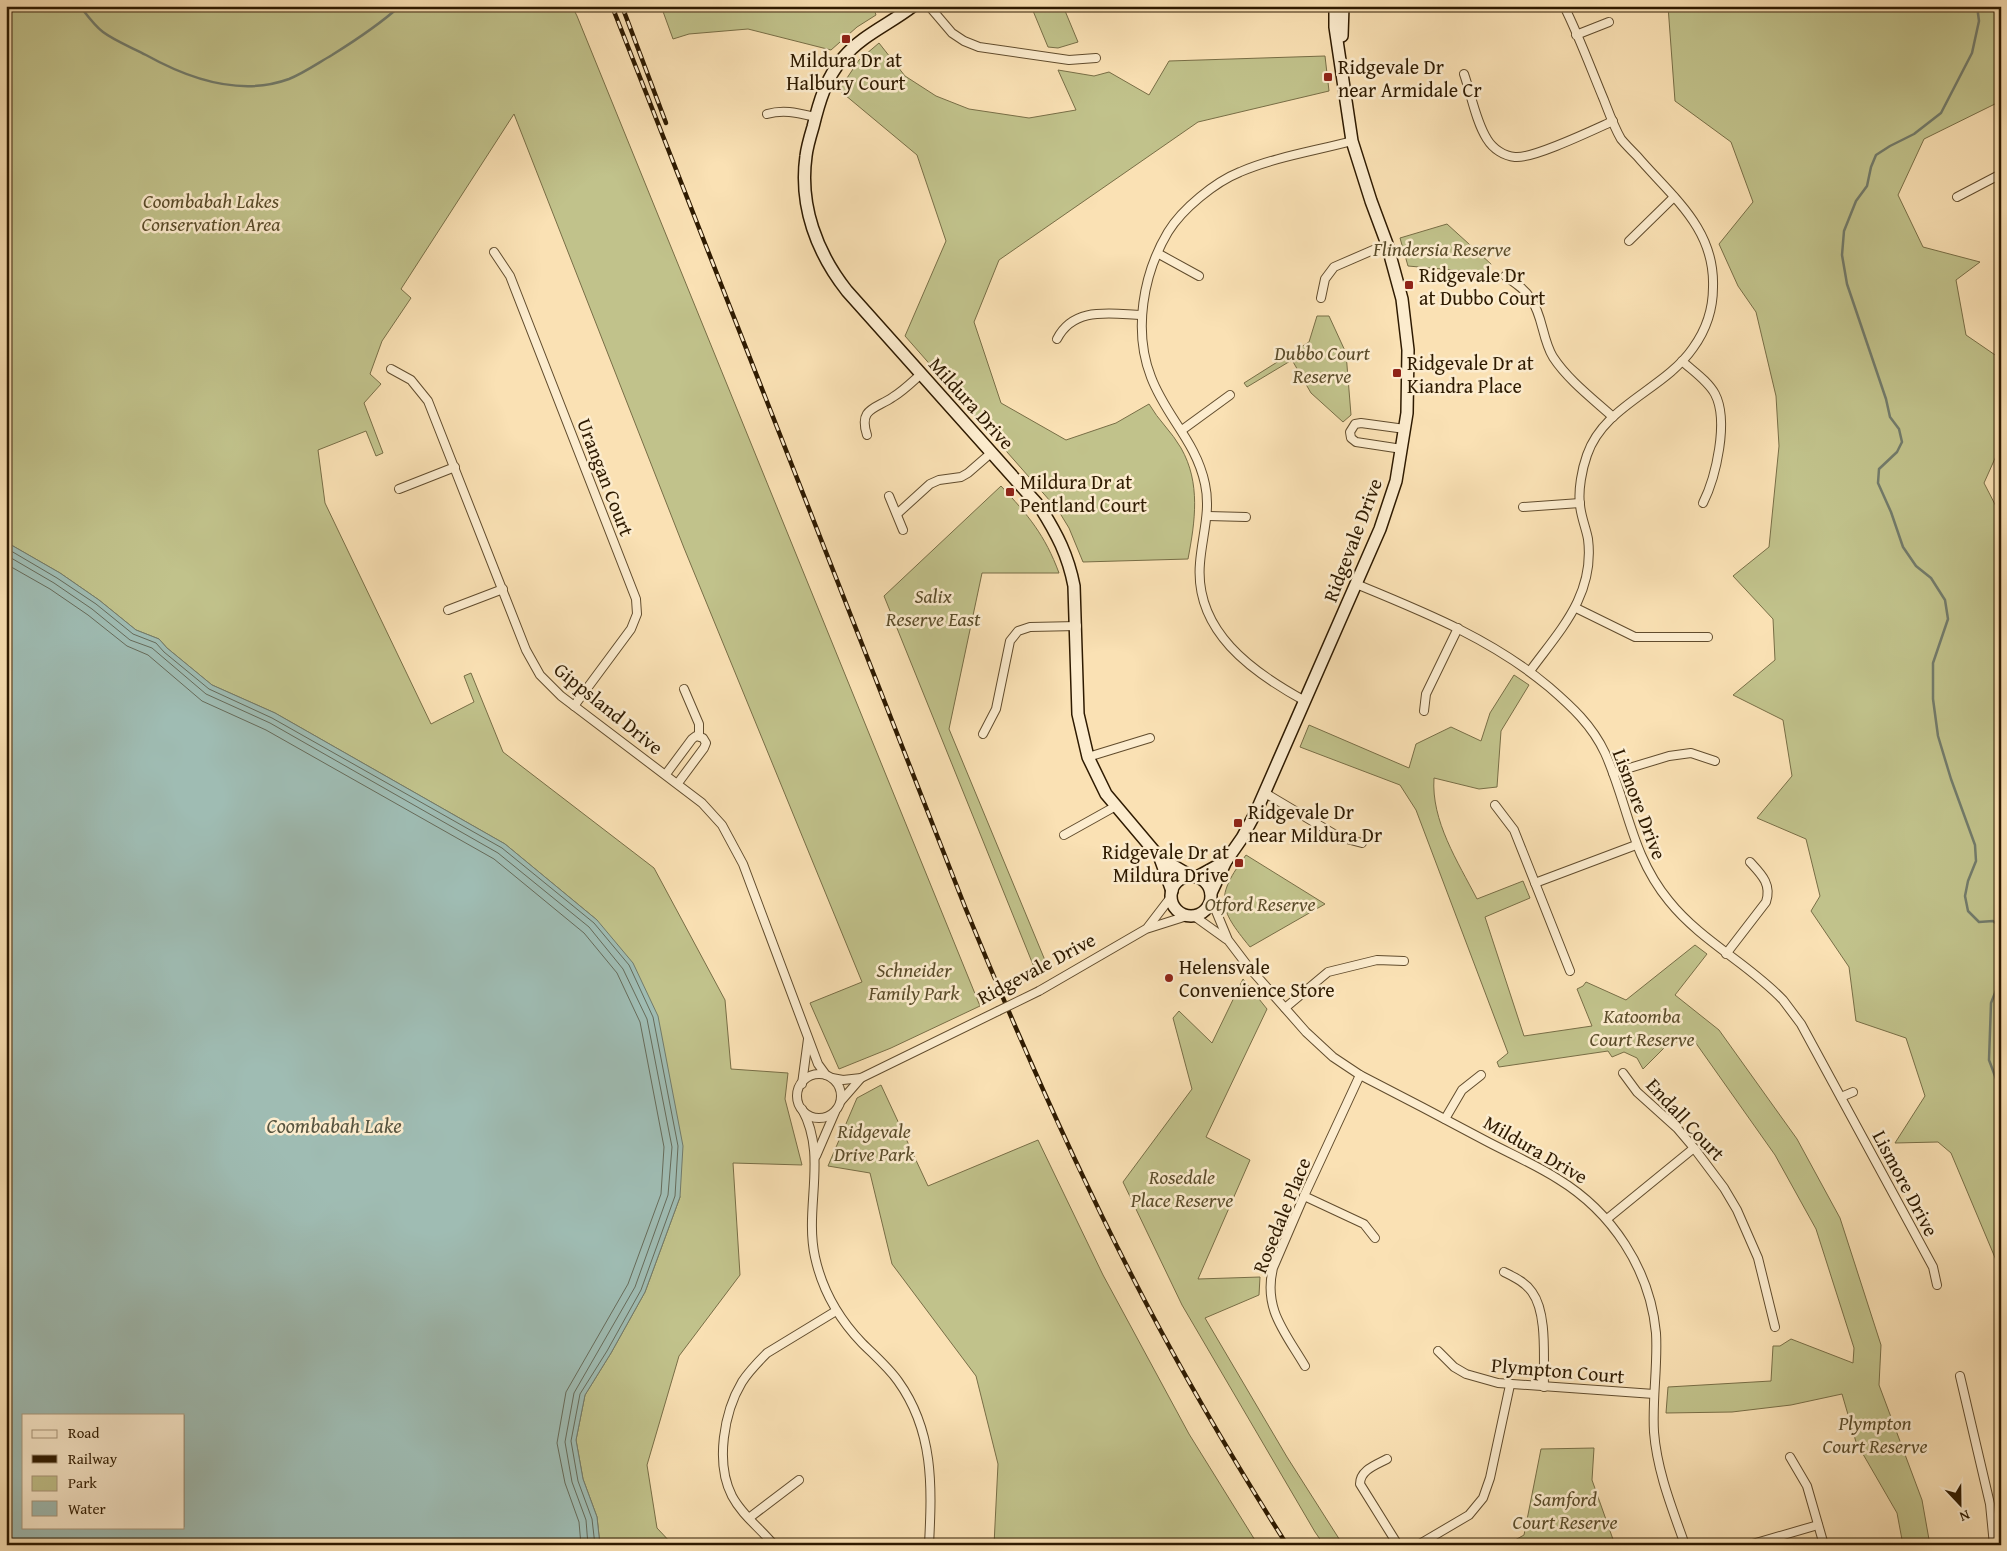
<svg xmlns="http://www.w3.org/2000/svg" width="2007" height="1551" font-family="'Gentium Book Plus',serif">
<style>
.green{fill:#c1c28b;stroke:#786e46}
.water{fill:#9fbcb3;stroke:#727b6b;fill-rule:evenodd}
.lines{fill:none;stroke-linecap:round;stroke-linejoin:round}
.shore{stroke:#666b5a;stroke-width:1}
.stream{stroke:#727b6b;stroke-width:2.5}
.street-casing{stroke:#614c2d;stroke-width:10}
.secondary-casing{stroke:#2e1a00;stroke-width:14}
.street{stroke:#fcecce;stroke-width:8}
.secondary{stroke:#fcecce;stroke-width:11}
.rail-casing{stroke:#2e1a00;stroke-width:4.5}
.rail{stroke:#fcecce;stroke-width:2.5;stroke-dasharray:8;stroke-linecap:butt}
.street-bridge-casing{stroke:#614c2d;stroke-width:10;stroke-linecap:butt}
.street-bridge{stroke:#fcecce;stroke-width:8}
.poi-dot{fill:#8f2418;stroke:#fcecce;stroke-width:2}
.labels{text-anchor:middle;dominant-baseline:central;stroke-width:5;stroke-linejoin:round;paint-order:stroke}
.poi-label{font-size:20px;fill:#2e1a00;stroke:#fcecce;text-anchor:start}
.park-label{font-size:20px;font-style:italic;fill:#5a4c2a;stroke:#fcecce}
.street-label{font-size:20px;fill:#2e1a00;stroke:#fcecce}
.water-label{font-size:21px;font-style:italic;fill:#56533f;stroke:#fcecce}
</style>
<rect width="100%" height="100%" fill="#fae1b4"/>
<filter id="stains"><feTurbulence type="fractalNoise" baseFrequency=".004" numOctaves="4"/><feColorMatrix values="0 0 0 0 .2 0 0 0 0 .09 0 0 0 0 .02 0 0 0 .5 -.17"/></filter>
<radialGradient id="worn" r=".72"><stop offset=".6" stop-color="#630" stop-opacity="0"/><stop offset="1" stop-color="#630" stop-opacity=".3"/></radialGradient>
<g class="green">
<polygon points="6,6 572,6 577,16 980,1006 891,1048 839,1069 810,1003 862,982 684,548 514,114 401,289 411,298 382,341 370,374 381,384 364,403 383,453 376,456 366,431 318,450 325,503 431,724 474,702 464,676 471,673 503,752 654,868 725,1000 731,1069 788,1073 785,1099 802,1165 733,1163 740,1275 679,1356 647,1465 657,1528 673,1545 600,1545 597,1517 583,1479 576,1440 585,1395 611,1353 645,1292 680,1197 597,920 505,844 275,713 212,685 167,648 159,639 136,630 99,600 60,573 6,542"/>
<polygon points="661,6 873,6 876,15 857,27 831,50 748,29 689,34 673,39"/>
<polygon points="1031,6 1063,6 1078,42 1058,48 1048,47"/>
<polygon points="1668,6 1997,6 2001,24 2001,101 1924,139 1898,195 1923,247 1980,262 1956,280 1966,335 2001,359 2001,445 1984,483 2001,516 2001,1267 1996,1260 1951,1153 1938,1142 1895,1143 1925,1096 1906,1038 1856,1021 1849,967 1811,911 1820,896 1806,839 1757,818 1792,776 1783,720 1733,695 1775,660 1773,619 1733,576 1769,547 1779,446 1776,396 1756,312 1738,286 1719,244 1753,202 1731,142 1675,101"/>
<path d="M879 43 905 76 936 96 969 109 1029 118 1076 110 1058 70 1094 76 1109 72 1149 95 1169 61 1325 56 1329 91 1198 122 999 260 974 322 1001 403 1066 440 1116 423 1149 404C1158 420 1172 432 1181 448 1201 483 1195 522 1188 559L1083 562 1069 528 1058 510 905 336 946 241 917 155 839 90 859 60Z"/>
<polygon points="1447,224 1491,264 1486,273 1408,266 1400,238"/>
<polygon points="1317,316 1329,316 1346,353 1351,415 1343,422 1311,393 1292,360 1247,387 1244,383 1309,342"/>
<path d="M1001 486C1028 515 1045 535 1059 573H982L949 729 1049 970 1038 977 884 596Z"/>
<path d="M1514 675 1529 685 1501 731 1497 787 1479 789 1434 778C1431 821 1458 862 1477 899L1523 881 1530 898 1485 917 1524 1036 1592 1026 1577 989 1583 986 1586 982 1626 1000 1695 945 1707 954 1675 995 1719 1030 1797 1139 1840 1218 1881 1345 1879 1385 1922 1500 1930 1545H1903L1897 1513 1856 1442 1842 1394 1791 1405 1732 1412 1666 1413 1668 1387 1771 1381 1773 1346H1780L1791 1339 1853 1363 1854 1348 1816 1229 1775 1155 1693 1039 1669 1043 1643 1069 1637 1058 1624 1052 1612 1057 1608 1051 1499 1067 1497 1062 1508 1053 1416 810 1400 785 1300 747 1309 725 1409 768 1416 744 1451 727 1481 741 1490 713Z"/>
<path d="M1246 855 1325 904 1250 947C1218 908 1215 897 1246 855Z"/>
<polygon points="1243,979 1267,1009 1206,1137 1250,1160 1198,1279 1260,1277 1259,1295 1205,1318 1287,1457 1343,1545 1324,1545 1315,1532 1182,1305 1123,1182 1192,1089 1173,1018 1179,1011 1212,1043"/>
<polygon points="881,1085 928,1186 1038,1140 1103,1275 1189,1434 1258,1545 994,1545 998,1464 976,1376 892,1264 870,1173 828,1166 857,1098"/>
<polygon points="1594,1448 1592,1480 1615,1545 1506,1545 1524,1535 1541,1449"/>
</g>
<path class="water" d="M6 542 60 573 99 600 136 630 159 639 167 648 212 685 275 713 505 844 597 920 633 963 658 1016 683 1146 680 1197 645 1292 611 1353 585 1395 576 1440 583 1479 597 1517 600 1545H6ZM24 1415H184V1527H24Z"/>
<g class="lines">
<g class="shore">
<polyline points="6,548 57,578 96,604 133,634 156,643 164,652 209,689 272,718 502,848 594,923 629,965 653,1017 678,1146 675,1196 641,1290 607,1351 580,1394 571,1441 578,1481 592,1519 595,1545"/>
<polyline points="6,555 54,583 92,609 130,640 152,648 206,694 270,723 498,853 589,927 623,969 647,1019 672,1147 668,1195 635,1287 574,1393 565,1442 572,1482 586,1520 588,1545"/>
<polyline points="6,564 50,589 88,615 127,646 148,655 202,701 266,730 494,859 584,933 617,973 640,1022 664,1147 661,1194 628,1284 566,1392 557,1443 565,1483 579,1522 581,1545"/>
</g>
<g class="stream">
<path d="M80 6C87 15 94 25 103 32 115 41 133 48 146 55 189 79 240 97 289 79 304 73 318 63 332 55 356 40 379 25 400 6"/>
<polyline points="1977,6 1979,21 1972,53 1941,113 1914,134 1890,146 1876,155 1871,167 1867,186 1856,201 1844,231 1842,255 1847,284 1886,399 1890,417 1899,429 1902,442 1897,452 1879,469 1878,483 1891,512 1903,547 1916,566 1931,578 1945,600 1948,619 1933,663 1933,699 1938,736 1951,779 1975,845 1976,861 1968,881 1965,896 1968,911 1979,922 1993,921 2001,927"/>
<polyline points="2001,978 1991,1003 1989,1060 2001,1092"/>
</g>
<defs>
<g id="street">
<polyline points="929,6 952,33 964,41 979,47 1069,60 1096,58"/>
<polyline points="1576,35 1609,22"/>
<path d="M1464 74C1471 94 1476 122 1487 139 1493 149 1504 156 1515 157 1533 159 1593 130 1613 121"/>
<path d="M767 114C784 109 798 113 815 117"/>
<polyline points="1957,197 2001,174"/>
<polyline points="1629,241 1674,197"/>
<polyline points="494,252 510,276 636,599 637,614 631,629 574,706"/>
<polyline points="1159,254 1199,276"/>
<path d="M1505 276C1515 283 1525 289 1531 299 1543 316 1542 339 1553 357 1568 380 1593 399 1613 417"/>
<polyline points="1321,298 1325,279 1334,267 1387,244"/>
<path d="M1057 339C1074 306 1110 314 1142 315"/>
<path d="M1682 361C1693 371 1708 381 1715 394 1729 421 1716 477 1703 503"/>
<polyline points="391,369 411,380 428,401 526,650 540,675 561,696 702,803 722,825 743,864 818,1064 826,1075"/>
<polyline points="1182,430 1230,395"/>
<path d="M867 435C858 408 876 409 893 397 903 391 912 382 921 374"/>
<polyline points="1402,449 1356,442 1351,438 1350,432 1355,424 1361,423 1405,429"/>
<polyline points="399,489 455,467"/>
<polyline points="889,496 903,530"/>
<polyline points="1523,507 1580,503"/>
<polyline points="897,514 930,484 939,480 961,477 968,473 991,453"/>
<polyline points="1208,516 1246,517"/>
<path d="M1356 584C1424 612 1492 639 1549 687 1571 706 1592 725 1605 753 1628 804 1631 855 1669 901 1701 941 1749 964 1783 1000 1789 1008 1795 1016 1801 1024L1933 1267 1937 1285"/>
<polyline points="1576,608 1635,637 1708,637"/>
<polyline points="448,610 503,589"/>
<path d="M1530 671C1560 630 1595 595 1588 539 1586 528 1581 517 1580 505 1578 490 1582 469 1587 455 1604 405 1664 390 1693 348 1706 330 1713 309 1713 287 1715 228 1672 197 1637 156 1632 151 1626 145 1621 139 1614 127 1609 113 1604 100 1591 69 1579 36 1564 6"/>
<polyline points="684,689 699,724 699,736"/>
<path d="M1305 701C1252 672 1194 631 1200 563 1202 536 1211 511 1205 484 1196 441 1166 417 1151 377 1133 331 1143 274 1168 232 1182 209 1215 182 1240 172 1275 157 1315 151 1352 141"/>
<polyline points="1424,711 1426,694 1458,628"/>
<polyline points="983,734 996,709 1010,641 1018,631 1030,627 1077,626"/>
<polyline points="1088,757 1150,738"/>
<polyline points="1613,773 1669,756 1691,753 1715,761"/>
<polyline points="666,774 692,739 696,736 703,738 706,743 704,748 678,783"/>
<polyline points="1265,793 1339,837 1362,843"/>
<polyline points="1495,805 1514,830 1570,971"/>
<polyline points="1064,835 1116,806"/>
<polyline points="1535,883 1636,845"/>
<path d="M1211 899 1228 940 1247 965 1306 1032 1333 1057 1360 1075C1403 1097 1445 1119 1488 1142 1511 1154 1536 1165 1558 1179 1612 1212 1650 1269 1656 1333 1658 1366 1652 1399 1654 1432 1657 1471 1672 1508 1685 1545"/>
<polyline points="1194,916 1226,939"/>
<polyline points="1148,927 1171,897"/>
<path d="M1726 954 1766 902C1772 884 1761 874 1750 862"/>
<polyline points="1039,991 1146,929 1187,916"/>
<polyline points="1285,1008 1328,972 1377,960 1404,961"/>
<polyline points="1623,1073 1637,1092 1677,1128 1694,1148 1724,1188 1737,1210 1758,1258 1775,1327"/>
<circle cx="819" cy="1096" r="22"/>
<polyline points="832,1078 843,1080 861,1078 998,1011"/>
<polyline points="802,1084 808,1039"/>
<polyline points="1841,1097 1853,1092"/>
<polyline points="841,1101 861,1078"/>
<path d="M802 1109C828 1156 804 1207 815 1257 822 1289 839 1319 862 1343 874 1355 888 1367 898 1381 934 1431 932 1486 929 1545"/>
<polyline points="1445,1119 1462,1090 1481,1075"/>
<polyline points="816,1156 835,1112"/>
<polyline points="1304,1196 1364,1224 1375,1238"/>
<polyline points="1607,1219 1694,1148"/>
<path d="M1504 1272C1514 1277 1525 1282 1532 1292 1548 1314 1543 1360 1544 1387"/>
<polyline points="1438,1351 1454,1367 1466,1374 1498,1383 1654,1394"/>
<path d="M1305 1366C1285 1332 1263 1309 1273 1268L1304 1196 1360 1075"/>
<polyline points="1960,1376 1990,1504 1994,1545"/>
<polyline points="1790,1457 1807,1486 1824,1545"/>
<path d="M1387 1459C1376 1465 1360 1470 1360 1484L1398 1545"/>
<polyline points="749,1518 799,1480"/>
<path d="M774 1545C760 1528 742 1515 732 1496 715 1463 724 1412 742 1382 749 1371 758 1362 767 1353L836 1311"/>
<polyline points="1418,1545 1469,1515 1483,1498 1490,1478 1510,1385"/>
<polyline points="1749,1545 1818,1525"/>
</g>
<g id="secondary">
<path d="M913 6C890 24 862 35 843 58 826 78 819 102 813 127 810 137 807 147 806 156 799 206 817 253 847 291L1040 507C1057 534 1068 555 1074 586L1078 714 1088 757 1106 794 1160 858 1172 891"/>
<polyline points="1342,36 1343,6"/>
<polyline points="1160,858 1191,876"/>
<circle cx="1191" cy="896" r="20"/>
<polyline points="1197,877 1226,861"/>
<polyline points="1211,893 1226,861 1242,838 1256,812 1380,529 1396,481 1407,413 1408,350 1402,299 1387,244 1371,201 1352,141 1335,27 1335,6"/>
</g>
</defs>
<use href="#street" class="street-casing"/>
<use href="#secondary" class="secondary-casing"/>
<use href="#street" class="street"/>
<use href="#secondary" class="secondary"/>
<defs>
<g id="rail">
<path d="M612 6 965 907C1020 1041 1078 1174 1146 1303 1189 1385 1237 1466 1287 1545"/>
<polyline points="622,6 666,123"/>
</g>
</defs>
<use href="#rail" class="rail-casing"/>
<use href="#rail" class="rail"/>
<defs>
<polyline id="street-bridge" points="998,1011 1039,991"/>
</defs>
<use href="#street-bridge" class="street-bridge-casing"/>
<use href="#street-bridge" class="street-bridge"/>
</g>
<g class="poi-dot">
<rect x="841" y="34" width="10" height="10" rx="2.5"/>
<rect x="1323" y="72" width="10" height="10" rx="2.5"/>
<rect x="1404" y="280" width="10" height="10" rx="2.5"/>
<rect x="1392" y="368" width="10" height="10" rx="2.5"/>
<rect x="1005" y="487" width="10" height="10" rx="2.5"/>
<rect x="1233" y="818" width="10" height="10" rx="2.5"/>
<rect x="1234" y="858" width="10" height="10" rx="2.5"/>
<circle cx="1169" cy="978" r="5"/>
</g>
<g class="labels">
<g class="poi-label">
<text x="846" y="59" text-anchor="middle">Mildura Dr at<tspan x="846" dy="23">Halbury Court</tspan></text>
<text x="1338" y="66">Ridgevale Dr<tspan x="1338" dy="23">near Armidale Cr</tspan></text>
<text x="1419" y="274">Ridgevale Dr<tspan x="1419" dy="23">at Dubbo Court</tspan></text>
<text x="1407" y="362">Ridgevale Dr at<tspan x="1407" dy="23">Kiandra Place</tspan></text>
<text x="1020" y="481">Mildura Dr at<tspan x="1020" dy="23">Pentland Court</tspan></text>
<text x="1248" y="811">Ridgevale Dr<tspan x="1248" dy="23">near Mildura Dr</tspan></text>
<text x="1229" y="851" text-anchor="end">Ridgevale Dr at<tspan x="1229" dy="23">Mildura Drive</tspan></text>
<text x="1179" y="966">Helensvale<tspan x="1179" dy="23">Convenience Store</tspan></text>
</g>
<g class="park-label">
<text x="211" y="200">Coombabah Lakes<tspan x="211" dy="23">Conservation Area</tspan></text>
<text x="1442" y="248">Flindersia Reserve</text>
<text x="1322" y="352">Dubbo Court<tspan x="1322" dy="23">Reserve</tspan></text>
<text x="933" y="595">Salix<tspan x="933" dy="23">Reserve East</tspan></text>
<text x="1260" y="903">Otford Reserve</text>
<text x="914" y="969">Schneider<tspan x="914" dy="23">Family Park</tspan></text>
<text x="1642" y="1015">Katoomba<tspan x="1642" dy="23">Court Reserve</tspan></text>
<text x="874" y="1130">Ridgevale<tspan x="874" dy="23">Drive Park</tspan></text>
<text x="1182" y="1176">Rosedale<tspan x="1182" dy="23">Place Reserve</tspan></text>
<text x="1875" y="1422">Plympton<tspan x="1875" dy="23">Court Reserve</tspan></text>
<text x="1565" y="1498">Samford<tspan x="1565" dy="23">Court Reserve</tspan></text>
</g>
<g class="street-label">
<text transform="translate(972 403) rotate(48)">Mildura Drive</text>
<text transform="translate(606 477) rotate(69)">Urangan Court</text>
<text transform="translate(1352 540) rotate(-69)">Ridgevale Drive</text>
<text transform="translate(609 708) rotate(39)">Gippsland Drive</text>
<text transform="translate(1640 804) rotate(69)">Lismore Drive</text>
<text transform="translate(1036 968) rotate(-28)">Ridgevale Drive</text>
<text transform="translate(1686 1119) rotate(47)">Endall Court</text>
<text transform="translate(1536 1149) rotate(30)">Mildura Drive</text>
<text transform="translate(1906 1183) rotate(62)">Lismore Drive</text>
<text transform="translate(1281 1215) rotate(-68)">Rosedale Place</text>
<text transform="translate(1558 1370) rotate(5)">Plympton Court</text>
</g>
<g class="water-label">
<text x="334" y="1125">Coombabah Lake</text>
</g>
</g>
<rect width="2007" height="1551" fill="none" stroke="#fae1b4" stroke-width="25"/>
<rect x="8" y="8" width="1992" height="1536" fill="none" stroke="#2e1a00" stroke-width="2.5"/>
<rect x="12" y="12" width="1982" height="1526" fill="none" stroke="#2e1a00"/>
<rect x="22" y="1414" width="162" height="115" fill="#fcecce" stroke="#aa987c"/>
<rect x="32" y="1430" width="25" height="8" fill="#fcecce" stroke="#aa987c"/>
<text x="68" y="1438" font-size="15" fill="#2e1a00">Road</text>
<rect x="32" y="1455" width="25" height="8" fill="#2e1a00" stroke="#aa987c"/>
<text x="68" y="1464" font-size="15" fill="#2e1a00">Railway</text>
<rect x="32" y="1476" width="25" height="15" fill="#c1c28b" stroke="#aa987c"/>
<text x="68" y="1488" font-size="15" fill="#2e1a00">Park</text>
<rect x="32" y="1501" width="25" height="15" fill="#9fbcb3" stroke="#aa987c"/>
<text x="68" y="1514" font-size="15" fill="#2e1a00">Water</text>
<g transform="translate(1960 1504) rotate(158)" stroke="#fcecce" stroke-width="4" paint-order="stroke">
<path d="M0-4L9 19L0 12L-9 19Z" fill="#2e1a00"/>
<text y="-8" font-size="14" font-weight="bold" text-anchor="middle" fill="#2e1a00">N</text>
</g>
<rect width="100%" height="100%" filter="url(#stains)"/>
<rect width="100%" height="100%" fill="url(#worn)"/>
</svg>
